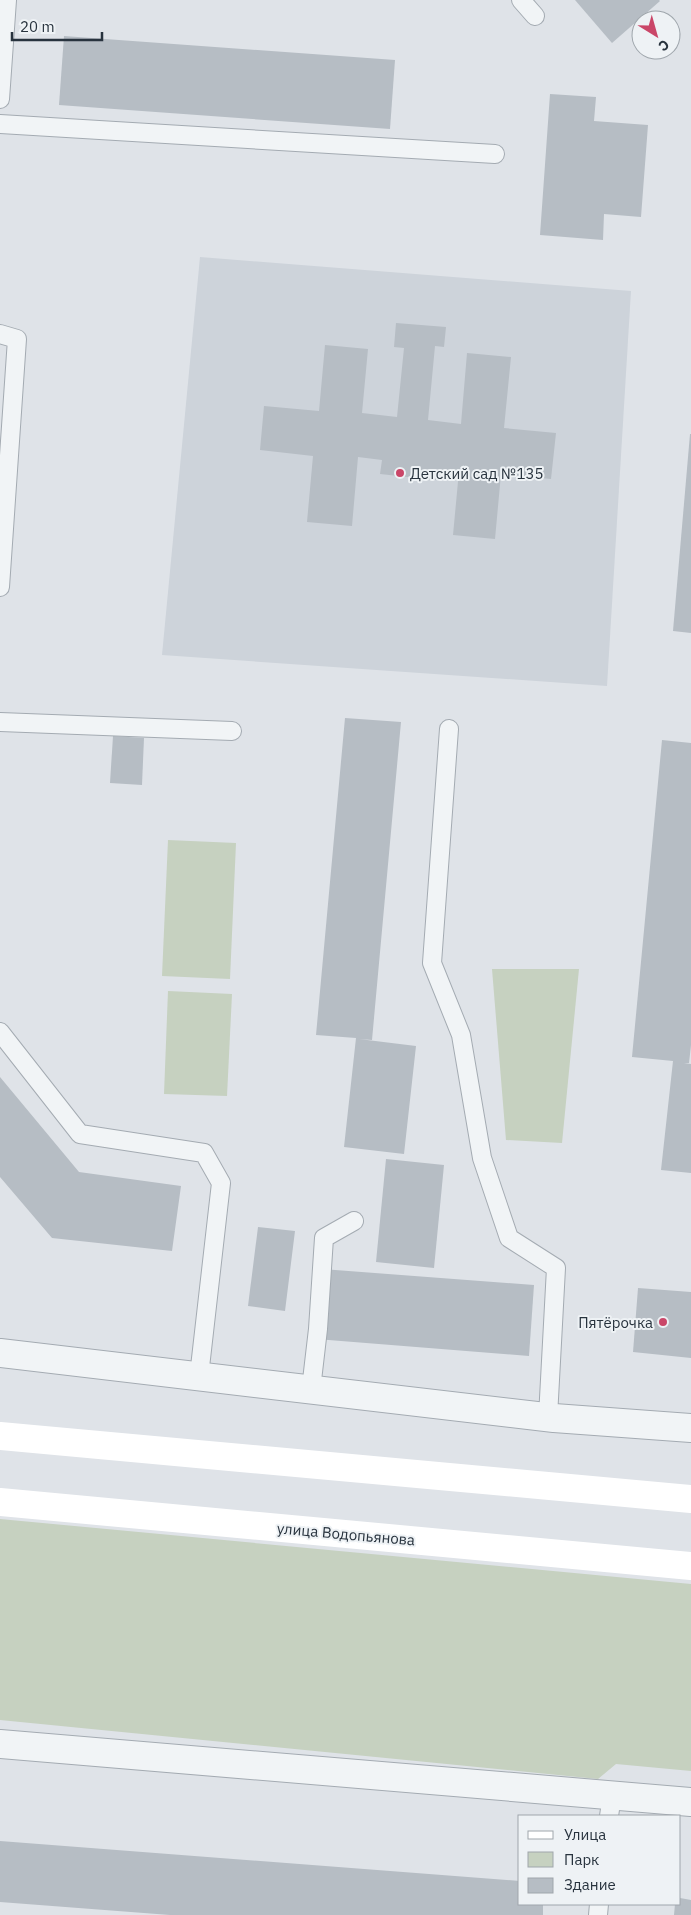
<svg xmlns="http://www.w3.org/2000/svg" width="691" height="1915" font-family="'IBM Plex Sans',sans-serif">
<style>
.built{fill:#cdd3da}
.green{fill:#c6d1c0}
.building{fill:#b6bdc4}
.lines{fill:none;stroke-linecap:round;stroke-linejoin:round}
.lane-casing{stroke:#a4abb2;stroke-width:20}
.street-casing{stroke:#a4abb2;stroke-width:30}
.lane{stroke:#f1f4f6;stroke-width:18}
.street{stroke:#f1f4f6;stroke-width:28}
.secondary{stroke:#fff;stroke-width:28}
.poi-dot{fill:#ca4668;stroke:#eef2f5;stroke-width:2}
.labels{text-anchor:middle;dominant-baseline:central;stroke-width:4;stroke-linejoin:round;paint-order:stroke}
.poi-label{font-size:15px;fill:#28333e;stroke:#eef2f5;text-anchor:start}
.street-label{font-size:15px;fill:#28333e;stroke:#eef2f5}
</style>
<rect width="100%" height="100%" fill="#dfe3e8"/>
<polygon class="built" points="200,257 631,291 607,686 162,655"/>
<g class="green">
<polygon points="168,840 236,843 230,979 162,976"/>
<polygon points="492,969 579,969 562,1143 506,1140"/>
<polygon points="168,991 232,994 227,1096 164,1094"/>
<polygon points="0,1519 691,1584 691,1771 616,1764 598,1779 0,1720"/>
</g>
<g class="building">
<polygon points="575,0 659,0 660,1 612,43"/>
<polygon points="64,36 395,60 390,129 59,105"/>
<polygon points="550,94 596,97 594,121 648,125 641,217 604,214 603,240 540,235"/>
<polygon points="396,323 446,327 444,347 435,346 428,420 461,424 467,353 511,357 504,428 556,433 551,479 501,474 495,539 453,535 459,471 437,470 436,480 380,474 382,460 358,457 352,526 307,522 313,456 260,450 264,406 319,411 325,345 368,349 362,413 397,417 404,348 394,347"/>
<polygon points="690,434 691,434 691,633 673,631"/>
<polygon points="345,718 401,722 372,1040 359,1039 416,1046 404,1154 344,1147 356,1038 316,1035"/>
<polygon points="113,736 144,738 142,785 110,783"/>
<polygon points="662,740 691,743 691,1045 689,1063 684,1063 691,1064 691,1173 661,1170 673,1061 632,1057"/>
<polygon points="0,1077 79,1172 181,1186 172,1251 52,1238 0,1177"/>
<polygon points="386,1159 444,1165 434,1268 376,1262"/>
<polygon points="258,1227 295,1231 285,1311 248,1306"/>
<polygon points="322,1269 534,1285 529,1356 316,1339"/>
<polygon points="638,1288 691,1292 691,1358 633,1352"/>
<polygon points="0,1841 520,1881 520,1904 543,1904 543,1915 170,1915 0,1902"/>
<polygon points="680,1898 691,1900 691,1915 674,1915 675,1904 680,1904"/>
</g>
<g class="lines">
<defs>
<g id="lane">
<polyline points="521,0 535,16"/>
<polyline points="0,99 7,0"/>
<polyline points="0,124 495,154"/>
<polyline points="0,334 17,339 0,587"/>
<polyline points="0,722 232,731"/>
<polyline points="449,729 432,963 461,1035 482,1158 509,1238 556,1268 548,1417"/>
<polyline points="0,1032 80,1134 204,1153 221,1183 199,1376"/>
<polyline points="311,1389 318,1329 324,1238 354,1221"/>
<polyline points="609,1816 612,1796"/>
<polyline points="598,1915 599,1904"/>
</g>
<g id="street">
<polyline points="0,1353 554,1418 691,1428"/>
<polyline points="0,1744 691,1802"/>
</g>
</defs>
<use href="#lane" class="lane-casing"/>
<use href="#street" class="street-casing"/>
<use href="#lane" class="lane"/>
<use href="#street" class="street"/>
<g class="secondary">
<polyline points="0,1436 691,1499"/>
<polyline points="0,1502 691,1566"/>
</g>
</g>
<g class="poi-dot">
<circle cx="400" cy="473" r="5"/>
<circle cx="663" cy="1322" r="5"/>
</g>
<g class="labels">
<g class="poi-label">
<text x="410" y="473">Детский сад №135</text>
<text x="653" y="1322" text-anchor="end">Пятёрочка</text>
</g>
<g class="street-label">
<text transform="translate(346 1534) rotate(5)">улица Водопьянова</text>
</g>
</g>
<rect x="518" y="1815" width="162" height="90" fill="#eef2f5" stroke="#9fa6ac"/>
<rect x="528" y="1831" width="25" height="8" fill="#ffffff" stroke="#9fa6ac"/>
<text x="564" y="1840" font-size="15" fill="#28333e">Улица</text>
<rect x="528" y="1852" width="25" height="15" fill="#c6d1c0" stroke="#9fa6ac"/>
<text x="564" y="1865" font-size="15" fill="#28333e">Парк</text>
<rect x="528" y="1878" width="25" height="15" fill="#b6bdc4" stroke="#9fa6ac"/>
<text x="564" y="1890" font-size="15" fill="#28333e">Здание</text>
<g transform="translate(656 35) rotate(143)"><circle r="24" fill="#eef2f5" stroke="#9fa6ac"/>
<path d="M0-4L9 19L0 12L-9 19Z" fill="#ca4668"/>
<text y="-8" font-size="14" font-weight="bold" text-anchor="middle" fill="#28333e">С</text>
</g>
<path d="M12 32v8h90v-8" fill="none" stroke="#28333e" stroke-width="2.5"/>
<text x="20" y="32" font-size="15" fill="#28333e" stroke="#eef2f5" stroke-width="4" paint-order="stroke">20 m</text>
</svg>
